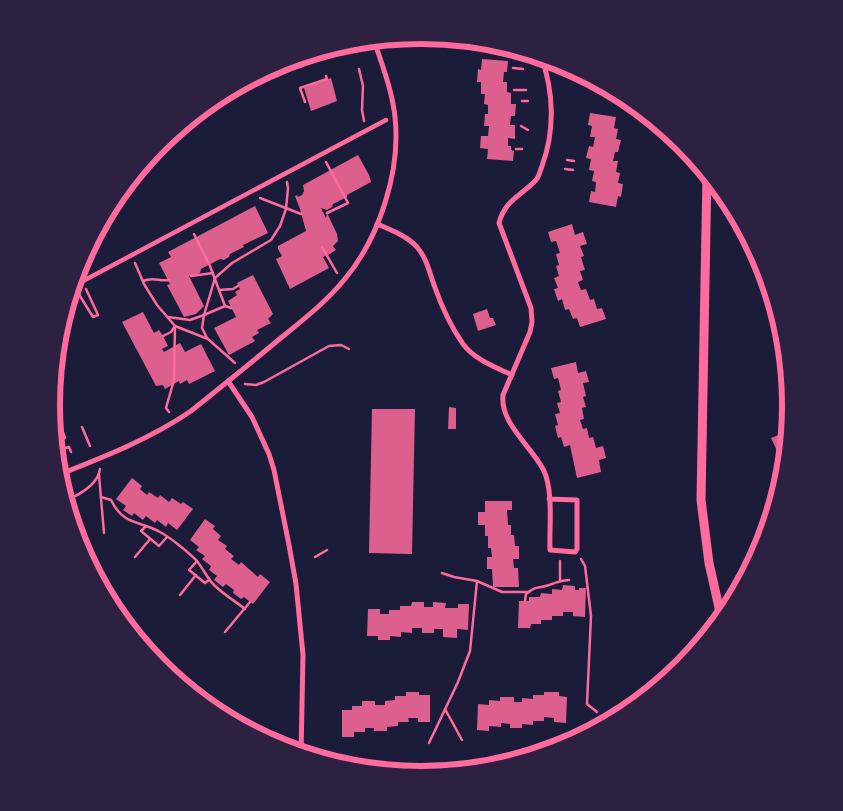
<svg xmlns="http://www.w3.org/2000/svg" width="843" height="811" font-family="'Archivo Narrow',sans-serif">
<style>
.building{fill:#dd5f8e}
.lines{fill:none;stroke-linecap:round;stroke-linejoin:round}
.path{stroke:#ff6b9d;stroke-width:2.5}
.pedestrian{stroke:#ff6b9d;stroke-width:4.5}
.minor{stroke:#ff6b9d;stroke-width:5}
.secondary{stroke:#ff6b9d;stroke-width:9}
.rim{fill:none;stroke:#ff6b9d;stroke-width:6}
</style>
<rect width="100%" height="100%" fill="#1b1b3a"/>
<g class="building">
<polygon points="482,59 508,61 507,72 504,72 503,82 507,82 507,92 511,93 511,104 516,104 515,116 511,116 510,125 515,125 515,139 508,138 508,146 511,146 511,150 514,151 513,161 487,159 488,149 480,148 481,136 488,136 489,126 484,126 485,114 488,114 488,105 484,104 485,94 481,94 481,82 477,82 478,69 481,70"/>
<polygon points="331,78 337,101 311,111 304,88"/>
<polygon points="591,78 615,91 598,94 596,84 593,84"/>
<polygon points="590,113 616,117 614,128 618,129 616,139 621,140 618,152 615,152 613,161 618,161 616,172 620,173 618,183 623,184 621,197 618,196 616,207 589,202 591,191 595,192 596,182 592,181 594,171 589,170 591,159 586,158 589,146 593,147 595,137 590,137 592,126 588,125"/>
<polygon points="358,155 369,175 371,182 347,195 347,197 333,204 332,207 327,210 321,208 326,218 327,213 337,234 338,241 333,246 336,250 328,255 323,249 327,255 323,257 329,268 290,289 276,259 282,256 278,249 278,246 306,231 300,209 295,196 297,195 298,197 302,195 304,191 303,185"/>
<polygon points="255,206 268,233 243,245 244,247 230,254 229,257 224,260 220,259 201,269 200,273 195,275 189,276 204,306 196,314 184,317 167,285 170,284 159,263 171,257 168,252"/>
<polygon points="572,224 575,235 583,232 587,244 580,246 584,256 581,257 585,270 580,271 583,280 578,282 581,290 586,289 590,300 594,299 597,309 602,308 606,319 580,327 577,318 573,319 569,309 565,310 562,299 558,301 554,289 558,288 554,278 559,276 556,266 559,265 556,254 560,253 556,241 551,242 548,232"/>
<polygon points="253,275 273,314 268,319 271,323 257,330 259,333 252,337 255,341 229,355 214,328 236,317 228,301 237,295 235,292 240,289 237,283"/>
<polygon points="487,309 490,318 493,318 496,325 478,331 473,314"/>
<polygon points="143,312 154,333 159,330 163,336 168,346 162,349 164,352 180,343 185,352 201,344 215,371 189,384 187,380 180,384 179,381 165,389 163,385 156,386 122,322"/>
<polygon points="576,362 578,373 586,371 589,382 583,383 586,396 583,397 586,407 582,408 584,419 580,420 583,429 587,428 589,438 593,437 596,448 603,446 606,458 599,460 601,472 577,478 570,445 564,447 561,437 558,438 555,426 558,425 555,414 560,413 557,403 561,402 558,391 561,390 558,378 554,379 551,368"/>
<polygon points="449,407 456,408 456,429 448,429"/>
<polygon points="372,409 415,409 412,554 369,553"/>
<polygon points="789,431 787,460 786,470 771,438"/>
<polygon points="132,478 142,486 140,489 147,495 149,492 158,498 160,495 169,502 172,498 181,504 183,502 193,509 177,530 168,523 166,527 157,520 155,523 146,516 143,520 134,513 132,516 123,510 126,506 116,499"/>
<polygon points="485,501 512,501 512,510 507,510 508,525 511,525 511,535 514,535 515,546 519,546 519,559 513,559 514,568 518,568 519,587 493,587 492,569 487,569 487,557 492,557 491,548 488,548 488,536 485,536 485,525 478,525 478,512 485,512"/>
<polygon points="205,519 215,526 213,529 221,536 218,540 227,546 225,549 234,556 231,559 239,565 241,562 258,577 260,574 270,582 253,604 244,597 241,599 233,593 234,590 226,584 223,587 214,580 217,576 209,570 211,566 202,559 205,556 196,550 199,547 190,540"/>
<polygon points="563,585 575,586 575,590 579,590 579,588 586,588 585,617 573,616 573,612 563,612 563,616 552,616 552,620 541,620 541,624 531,624 530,628 518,628 519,601 529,601 529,597 540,597 541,593 552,594 552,589 562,590"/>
<polygon points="412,602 424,602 424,607 433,607 433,602 446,603 445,608 458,608 458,604 469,604 468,630 457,629 457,638 443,637 443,629 434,629 434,633 422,633 422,628 412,628 412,633 401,632 401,637 390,636 390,640 378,640 378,636 367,636 368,609 380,609 380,614 389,614 389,610 400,610 400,606 411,606"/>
<polygon points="406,692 419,692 419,695 430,695 430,722 418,722 418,718 408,718 409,722 398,722 398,726 387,727 387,731 374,731 374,728 365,728 365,732 354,732 354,737 342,737 342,710 352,710 352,706 362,706 362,701 375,701 375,705 385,705 385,701 395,700 395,696 406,696"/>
<polygon points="544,692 559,692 559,696 567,697 566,723 554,722 554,718 544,717 544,721 533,721 533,725 522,724 522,728 510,728 510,724 501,723 501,727 489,726 489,731 477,730 478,704 489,705 489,700 500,701 500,697 514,697 514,702 522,702 522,698 533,699 533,695 544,695"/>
</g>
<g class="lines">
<g class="path">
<polyline points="349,42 353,52"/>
<polyline points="513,68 523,69"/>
<polyline points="359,69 363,86 362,110 364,121"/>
<polyline points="514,90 526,90"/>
<polyline points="522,101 528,101"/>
<polyline points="305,102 300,88 327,79 326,76"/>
<polyline points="521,126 528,130"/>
<polyline points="516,149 522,149"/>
<polyline points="567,160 574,161"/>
<polyline points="326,162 348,203 327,213"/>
<polyline points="565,169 573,170"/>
<polyline points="260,198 301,214"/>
<polyline points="194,234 210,266 225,306"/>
<polyline points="322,247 337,273"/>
<polyline points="135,263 144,284 157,305 175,326 208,339 235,363"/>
<polyline points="191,276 213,273"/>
<path d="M143 281C154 276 159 282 169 280"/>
<polyline points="75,288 93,317 98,315 86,289"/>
<polyline points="219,290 233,289 238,286"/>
<polyline points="168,317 190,320 204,315 215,278 232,263 271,240 280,226 286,209 288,188 287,182"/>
<polyline points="163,336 171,332 175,326"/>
<polyline points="207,338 202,328 204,315 225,306 231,308"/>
<polyline points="245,384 256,385 264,382 329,346 341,345 349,349"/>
<polyline points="169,412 166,408 174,380 175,326"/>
<polyline points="82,427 90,446"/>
<polyline points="55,443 65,438 55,411"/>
<polyline points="55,451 69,447 71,452"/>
<polyline points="99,475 104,533"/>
<path d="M101 497 111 500C124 526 138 520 160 532 171 538 188 552 196 560 203 568 207 578 214 585 223 594 235 601 245 609"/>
<path d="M65 501C79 495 98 485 100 469"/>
<polyline points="146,526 141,531 159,546 167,537"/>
<polyline points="135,557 150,539"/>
<polyline points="315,557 327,550"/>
<polyline points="581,559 585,566 591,616 587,704 597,712"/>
<polyline points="197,561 189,570 205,583 209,580"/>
<polyline points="442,573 454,577 477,581 502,592 529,592"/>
<polyline points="560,580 560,561"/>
<polyline points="180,595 196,575"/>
<path d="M525 601 526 594C537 585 537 589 549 585 557 583 559 580 569 580"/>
<polyline points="225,632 250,602"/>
<polyline points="445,709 462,740"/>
<polyline points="576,740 577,740"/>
<polyline points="429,743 458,682 470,651 477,581"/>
</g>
<polyline class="pedestrian" points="83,281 386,120"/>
<g class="minor">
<path d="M541 56C554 92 555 131 542 166 540 171 539 177 536 180 521 196 505 200 499 223L531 308 532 322 530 332 503 395C500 423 530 445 543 469 554 490 549 527 550 550L575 552 577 549V500L549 499"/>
<path d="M377 224C391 230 407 236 417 247 427 259 429 271 434 285 441 305 451 327 463 344 475 360 495 367 512 375"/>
<polyline points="228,381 252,417 269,454 274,470 289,545 296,584 303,655 301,754"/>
<path d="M58 475C104 457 150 439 191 411 221 387 252 362 282 337 304 319 326 302 344 280 379 239 401 171 395 117 392 90 382 65 374 40"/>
</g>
<polyline class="secondary" points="707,173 701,500 709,563 722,621"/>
</g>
<path d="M0 0H843V811H0ZM60 405a361 361 0 1 1 722 0a361 361 0 1 1-722 0Z" fill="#2d2142" fill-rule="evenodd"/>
<path class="rim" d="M60 405a361 361 0 1 1 722 0a361 361 0 1 1-722 0Z"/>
</svg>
